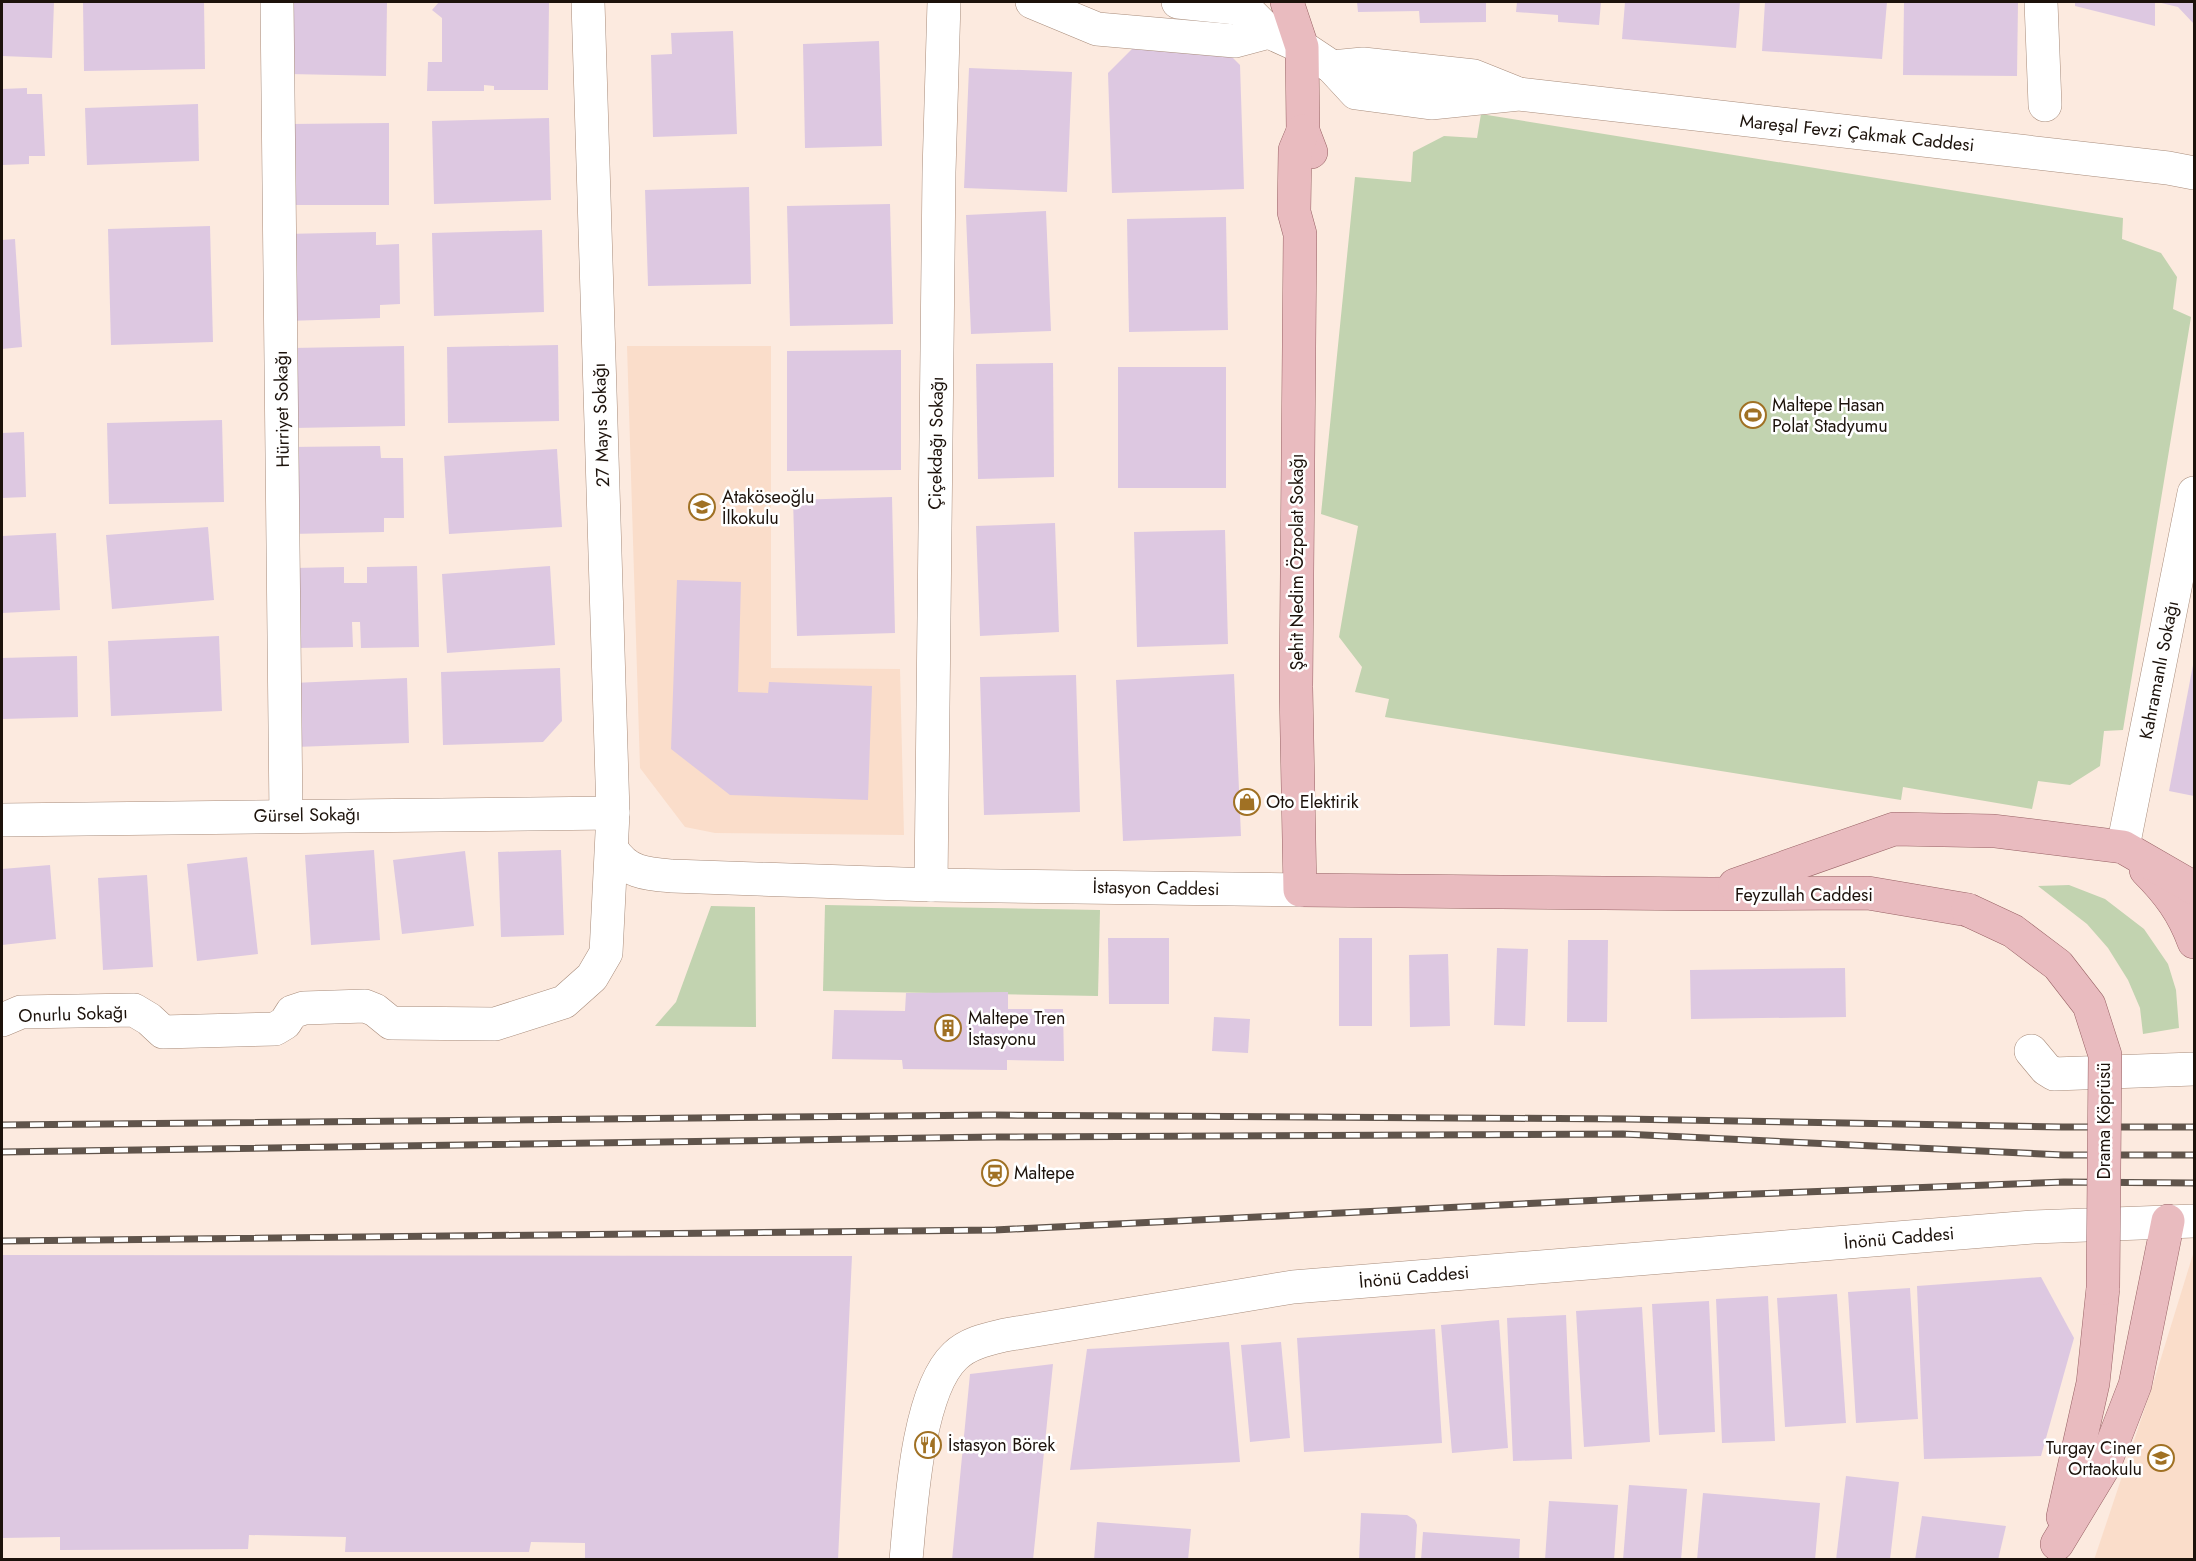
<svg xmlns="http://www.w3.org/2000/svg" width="2196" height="1561" font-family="Jost,sans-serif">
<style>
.built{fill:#faddca}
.green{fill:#c2d3b0}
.building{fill:#ddc8e1}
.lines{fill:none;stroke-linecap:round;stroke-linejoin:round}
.minor-casing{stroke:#a88c7b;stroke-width:34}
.tertiary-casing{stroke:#a88c7b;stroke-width:34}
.primary-casing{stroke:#986265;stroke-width:34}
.minor{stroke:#fff;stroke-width:33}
.tertiary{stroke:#fff;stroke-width:33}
.primary{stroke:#e9bbbf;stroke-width:33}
.rail-casing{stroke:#60544b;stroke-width:7}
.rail{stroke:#fff;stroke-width:4.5;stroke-dasharray:14;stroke-linecap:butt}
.primary-bridge-casing{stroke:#986265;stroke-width:34;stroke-linecap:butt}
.primary-bridge{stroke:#e9bbbf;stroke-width:33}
.labels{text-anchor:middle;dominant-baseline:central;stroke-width:5;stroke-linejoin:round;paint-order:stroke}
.street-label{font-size:18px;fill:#1c120b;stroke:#fff}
.poi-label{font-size:18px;fill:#1c120b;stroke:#fff;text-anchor:start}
</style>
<rect width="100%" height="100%" fill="#fceadf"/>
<g class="built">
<polygon points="627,346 771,346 771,668 900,669 904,835 715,833 685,827 640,768"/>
<polygon points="2194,1251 2194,1559 2094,1560 2153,1384"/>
</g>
<g class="green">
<polygon points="1481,114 2123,218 2122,239 2161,253 2177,277 2173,309 2191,317 2123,730 2104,731 2100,766 2070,785 2038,781 2032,809 1903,787 1901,800 1385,717 1389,699 1355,692 1362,667 1339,637 1358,526 1321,514 1355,177 1411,182 1413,152 1444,136 1477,138"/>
<polygon points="2069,885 2105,899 2144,929 2168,964 2176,990 2179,1028 2143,1034 2140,1008 2128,980 2108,948 2087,924 2038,886"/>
<polygon points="825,905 1100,910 1098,996 823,991"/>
<polygon points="711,906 755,907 756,1027 655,1026 676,1002"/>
</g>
<g class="building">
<polygon points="2,2 54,2 52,58 2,56"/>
<polygon points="83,2 204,2 205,69 84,71"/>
<polygon points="290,2 387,2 386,76 289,74"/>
<polygon points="439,2 549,2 548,90 494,90 494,86 484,85 484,91 427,91 428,62 442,62 442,18 432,10"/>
<polygon points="1357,2 1486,2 1486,22 1420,23 1419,11 1358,12"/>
<polygon points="1517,2 1601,2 1599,25 1558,22 1558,15 1516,12"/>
<polygon points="1625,2 1740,2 1736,48 1622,39"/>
<polygon points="1765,2 1887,2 1882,59 1762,51"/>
<polygon points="1904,2 2018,2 2017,76 1903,75"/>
<polygon points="2075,2 2155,2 2155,26 2075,6"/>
<polygon points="2157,2 2194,2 2194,24 2178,7"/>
<polygon points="733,31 737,134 653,137 651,55 672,54 671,33"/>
<polygon points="879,41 882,146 805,148 803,44"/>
<polygon points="1132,49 1229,54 1240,65 1244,189 1112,193 1108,73"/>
<polygon points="969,68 1072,72 1067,192 964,188"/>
<polygon points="27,88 27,94 42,94 45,156 29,156 29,164 2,165 2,89"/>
<polygon points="198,104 199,161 87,165 85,108"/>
<polygon points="549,118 551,200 434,204 432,121"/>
<polygon points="389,123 389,205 290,205 290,124"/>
<polygon points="749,187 751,284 648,286 645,190"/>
<polygon points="890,204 893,324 790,326 787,206"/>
<polygon points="1046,211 1051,331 971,334 966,215"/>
<polygon points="1226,217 1228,330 1129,332 1127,219"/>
<polygon points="210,226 213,342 111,345 108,229"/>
<polygon points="542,230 544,312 434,316 432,233"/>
<polygon points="376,232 376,245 399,244 400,304 380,305 380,318 287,321 285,234"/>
<polygon points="15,239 22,347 2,349 2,240"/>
<polygon points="558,345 559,421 448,423 447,347"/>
<polygon points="404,346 405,426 293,428 292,348"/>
<polygon points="901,350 901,470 787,471 787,351"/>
<polygon points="1053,363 1054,477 978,479 976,364"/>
<rect x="1118" y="367" width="108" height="121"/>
<polygon points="222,420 224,502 109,504 107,423"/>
<polygon points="24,432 26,497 2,498 2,433"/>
<polygon points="380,446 381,458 403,458 404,518 384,518 384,532 291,534 289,447"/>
<polygon points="557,449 562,527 449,534 444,456"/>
<polygon points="892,497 895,633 797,636 793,500"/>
<polygon points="1055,523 1059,632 980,636 976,526"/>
<polygon points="208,527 214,600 112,609 106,535"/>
<polygon points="1225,530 1228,644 1137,647 1134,532"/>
<polygon points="56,533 60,610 2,613 2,536"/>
<polygon points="417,566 419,647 361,648 360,622 352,622 353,647 296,648 294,568 344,567 344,583 367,583 367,567"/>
<polygon points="550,566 555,645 447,653 442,574"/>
<polygon points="677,580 741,582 738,692 768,693 769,682 872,686 868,800 730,795 671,749"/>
<polygon points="219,636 222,711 111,716 108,641"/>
<polygon points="77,656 78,717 2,719 2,658"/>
<polygon points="2193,665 2194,666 2194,796 2169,791"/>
<polygon points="560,668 562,721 543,742 443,745 441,672"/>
<polygon points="1234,674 1241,836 1123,841 1116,680"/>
<polygon points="1076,675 1080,812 984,815 980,677"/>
<polygon points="407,678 409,743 295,747 293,683"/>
<polygon points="374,850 380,940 311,945 305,855"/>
<polygon points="561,850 564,935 501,937 498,852"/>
<polygon points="465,851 474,926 402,934 393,860"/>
<polygon points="247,857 258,954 197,961 187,864"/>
<polygon points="50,865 56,939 2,945 2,869"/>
<polygon points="147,875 153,967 103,970 98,878"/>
<polygon points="1108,938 1169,938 1169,1004 1109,1004"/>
<rect x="1339" y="938" width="33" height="88"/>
<polygon points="1568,940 1608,940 1607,1022 1567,1022"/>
<polygon points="1497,948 1528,949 1525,1026 1494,1025"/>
<polygon points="1448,954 1450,1026 1410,1027 1409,955"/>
<polygon points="1845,968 1846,1017 1691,1019 1690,970"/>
<polygon points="1008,992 1008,1009 1063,1009 1064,1061 1007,1060 1007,1070 903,1069 902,1060 832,1059 834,1010 905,1011 906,993"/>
<polygon points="1214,1017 1250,1019 1248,1053 1212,1051"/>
<polygon points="2,1255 852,1256 838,1560 585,1560 585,1543 531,1542 529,1552 345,1552 346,1537 249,1535 248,1549 60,1550 60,1537 2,1538"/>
<polygon points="2041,1277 2074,1338 2041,1456 1924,1459 1917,1286"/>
<polygon points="1910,1288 1918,1419 1856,1423 1848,1292"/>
<polygon points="1837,1294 1846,1423 1785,1427 1777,1298"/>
<polygon points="1768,1296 1775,1441 1722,1443 1716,1299"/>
<polygon points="1709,1301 1715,1432 1659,1435 1652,1304"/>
<polygon points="1642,1307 1650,1442 1584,1447 1576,1311"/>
<polygon points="1566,1315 1572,1459 1513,1461 1507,1318"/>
<polygon points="1499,1320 1508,1448 1452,1453 1441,1325"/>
<polygon points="1435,1329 1442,1443 1304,1452 1297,1338"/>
<polygon points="1229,1342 1240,1462 1070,1470 1087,1349"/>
<polygon points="1281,1342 1290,1438 1250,1442 1241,1345"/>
<polygon points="1053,1364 1033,1560 952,1560 970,1374"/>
<polygon points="1846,1476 1899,1482 1890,1560 1836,1560"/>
<polygon points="1629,1485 1687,1489 1681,1560 1623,1560"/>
<polygon points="1703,1493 1820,1503 1815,1560 1697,1560"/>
<polygon points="1549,1501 1618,1505 1614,1560 1545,1560"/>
<polygon points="1361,1513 1407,1515 1415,1520 1417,1525 1415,1560 1359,1560"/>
<polygon points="1922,1516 2006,1526 1998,1560 1915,1560"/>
<polygon points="1097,1522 1191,1529 1188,1560 1094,1560"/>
<polygon points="1423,1532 1520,1539 1519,1560 1421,1560"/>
</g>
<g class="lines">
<defs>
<g id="minor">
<polyline points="277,2 286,816"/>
<polyline points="2041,2 2045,105"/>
<polyline points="2,820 613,813"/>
<polyline points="2123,847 2194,493"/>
<path d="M612 849C627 873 646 874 672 876L931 885 1300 890"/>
<polyline points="931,885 939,172 944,2"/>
<polyline points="2,1020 21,1012 134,1010 149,1019 163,1032 275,1029 285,1023 292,1012 304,1008 365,1006 375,1010 391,1023 495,1024 564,1002 592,977 606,953 613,813 588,2"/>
<polyline points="2031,1051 2046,1069 2054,1074 2194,1069"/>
<path d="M906 1560C911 1508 917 1392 955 1356 968 1343 988 1339 1005 1335L1293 1287 2033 1227 2194 1221"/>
</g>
<g id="tertiary">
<polyline points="1032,2 1097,29 1235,41 1269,32"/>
<polyline points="1178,2 1246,9 1269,32 1302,47 1332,67 1356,93 1431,103 1519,94 2168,168 2194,173"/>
<polyline points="1332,67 1363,64 1474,76 1514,92"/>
</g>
<g id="primary">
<polyline points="1287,2 1302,47 1303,131 1311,152"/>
<polyline points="1303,131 1295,150 1294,212 1300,234 1296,687 1300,890 1711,894 1868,893 1968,910"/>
<path d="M2146 870C2168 892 2183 912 2194 942"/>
<polyline points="1735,885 1894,829 1994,831 2123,847 2194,888"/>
<polyline points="2063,1517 2093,1383 2103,1288"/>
<polyline points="2057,1544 2103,1468 2135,1385 2168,1221"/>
</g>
</defs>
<use href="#minor" class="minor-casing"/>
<use href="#tertiary" class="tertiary-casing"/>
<use href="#primary" class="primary-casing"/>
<use href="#minor" class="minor"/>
<use href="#tertiary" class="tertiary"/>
<use href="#primary" class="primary"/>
<defs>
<g id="rail">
<polyline points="2,1125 994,1115 1623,1119 2062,1127 2194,1127"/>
<polyline points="2,1152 995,1137 1623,1134 2063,1155 2194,1155"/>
<polyline points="2,1241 995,1230 1622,1199 2064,1182 2194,1183"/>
</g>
</defs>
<use href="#rail" class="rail-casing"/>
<use href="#rail" class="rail"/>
<defs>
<polyline id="primary-bridge" points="1968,910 2013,931 2058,965 2089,1005 2105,1055 2103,1288"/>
</defs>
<use href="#primary-bridge" class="primary-bridge-casing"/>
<use href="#primary-bridge" class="primary-bridge"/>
</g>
<defs>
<symbol id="stadium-ring" viewBox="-11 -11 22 22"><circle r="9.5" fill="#fff" stroke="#a07124" stroke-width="1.5"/><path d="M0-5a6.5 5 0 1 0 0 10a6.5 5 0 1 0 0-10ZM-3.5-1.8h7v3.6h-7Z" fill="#a07124"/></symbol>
<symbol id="school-ring" viewBox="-11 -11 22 22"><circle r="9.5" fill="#fff" stroke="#a07124" stroke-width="1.5"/><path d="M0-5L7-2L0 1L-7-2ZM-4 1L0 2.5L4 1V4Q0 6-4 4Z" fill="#a07124"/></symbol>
<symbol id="shop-ring" viewBox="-11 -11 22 22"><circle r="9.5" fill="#fff" stroke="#a07124" stroke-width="1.5"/><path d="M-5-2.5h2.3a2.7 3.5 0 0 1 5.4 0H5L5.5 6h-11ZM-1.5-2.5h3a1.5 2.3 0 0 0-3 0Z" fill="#a07124"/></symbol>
<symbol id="building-ring" viewBox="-11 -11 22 22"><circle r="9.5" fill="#fff" stroke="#a07124" stroke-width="1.5"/><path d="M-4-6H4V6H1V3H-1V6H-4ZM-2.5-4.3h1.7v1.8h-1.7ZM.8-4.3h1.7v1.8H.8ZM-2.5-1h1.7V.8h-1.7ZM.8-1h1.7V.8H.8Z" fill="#a07124"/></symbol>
<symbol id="station-ring" viewBox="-11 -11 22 22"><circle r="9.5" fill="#fff" stroke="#a07124" stroke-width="1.5"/><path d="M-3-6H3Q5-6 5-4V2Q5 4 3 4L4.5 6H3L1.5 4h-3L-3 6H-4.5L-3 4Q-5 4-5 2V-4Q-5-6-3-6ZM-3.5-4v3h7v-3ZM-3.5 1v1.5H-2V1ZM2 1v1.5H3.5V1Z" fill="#a07124"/></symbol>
<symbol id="restaurant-ring" viewBox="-11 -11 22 22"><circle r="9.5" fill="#fff" stroke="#a07124" stroke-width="1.5"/><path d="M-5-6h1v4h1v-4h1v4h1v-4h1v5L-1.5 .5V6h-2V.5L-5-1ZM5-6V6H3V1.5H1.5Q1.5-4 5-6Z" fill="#a07124"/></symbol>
</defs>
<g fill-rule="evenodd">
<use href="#stadium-ring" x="1738" y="400" width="30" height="30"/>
<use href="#school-ring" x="687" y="492" width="30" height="30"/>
<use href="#shop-ring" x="1232" y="787" width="30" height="30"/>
<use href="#building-ring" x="933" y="1013" width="30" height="30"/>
<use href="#station-ring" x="980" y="1158" width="30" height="30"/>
<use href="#restaurant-ring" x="913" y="1430" width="30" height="30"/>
<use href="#school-ring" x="2146" y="1443" width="30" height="30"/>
</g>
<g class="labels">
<g class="street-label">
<text transform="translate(1857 133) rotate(6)">Mareşal Fevzi Çakmak Caddesi</text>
<text transform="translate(282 409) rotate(-91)">Hürriyet Sokağı</text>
<text transform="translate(601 425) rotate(-92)">27 Mayıs Sokağı</text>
<text transform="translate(936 443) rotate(-89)">Çiçekdağı Sokağı</text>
<text transform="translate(1297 562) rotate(-90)">Şehit Nedim Özpolat Sokağı</text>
<text transform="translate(2159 670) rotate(-79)">Kahramanlı Sokağı</text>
<text transform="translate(307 815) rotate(-1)">Gürsel Sokağı</text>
<text transform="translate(1156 888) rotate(1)">İstasyon Caddesi</text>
<text x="1804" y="895">Feyzullah Caddesi</text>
<text transform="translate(73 1014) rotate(-2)">Onurlu Sokağı</text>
<text transform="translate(2104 1121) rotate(-90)">Drama Köprüsü</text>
<text transform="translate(1899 1238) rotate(-5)">İnönü Caddesi</text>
<text transform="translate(1414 1277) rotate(-5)">İnönü Caddesi</text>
</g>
<g class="poi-label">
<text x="1772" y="405">Maltepe Hasan<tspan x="1772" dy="21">Polat Stadyumu</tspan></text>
<text x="722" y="497">Ataköseoğlu<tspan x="722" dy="21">İlkokulu</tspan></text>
<text x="1266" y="802">Oto Elektirik</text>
<text x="968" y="1018">Maltepe Tren<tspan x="968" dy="21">İstasyonu</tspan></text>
<text x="1014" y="1173">Maltepe</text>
<text x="948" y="1445">İstasyon Börek</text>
<text x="2142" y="1448" text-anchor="end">Turgay Ciner<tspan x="2142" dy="21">Ortaokulu</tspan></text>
</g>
</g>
<rect width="2196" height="1561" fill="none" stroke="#1c120b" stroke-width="6"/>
</svg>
